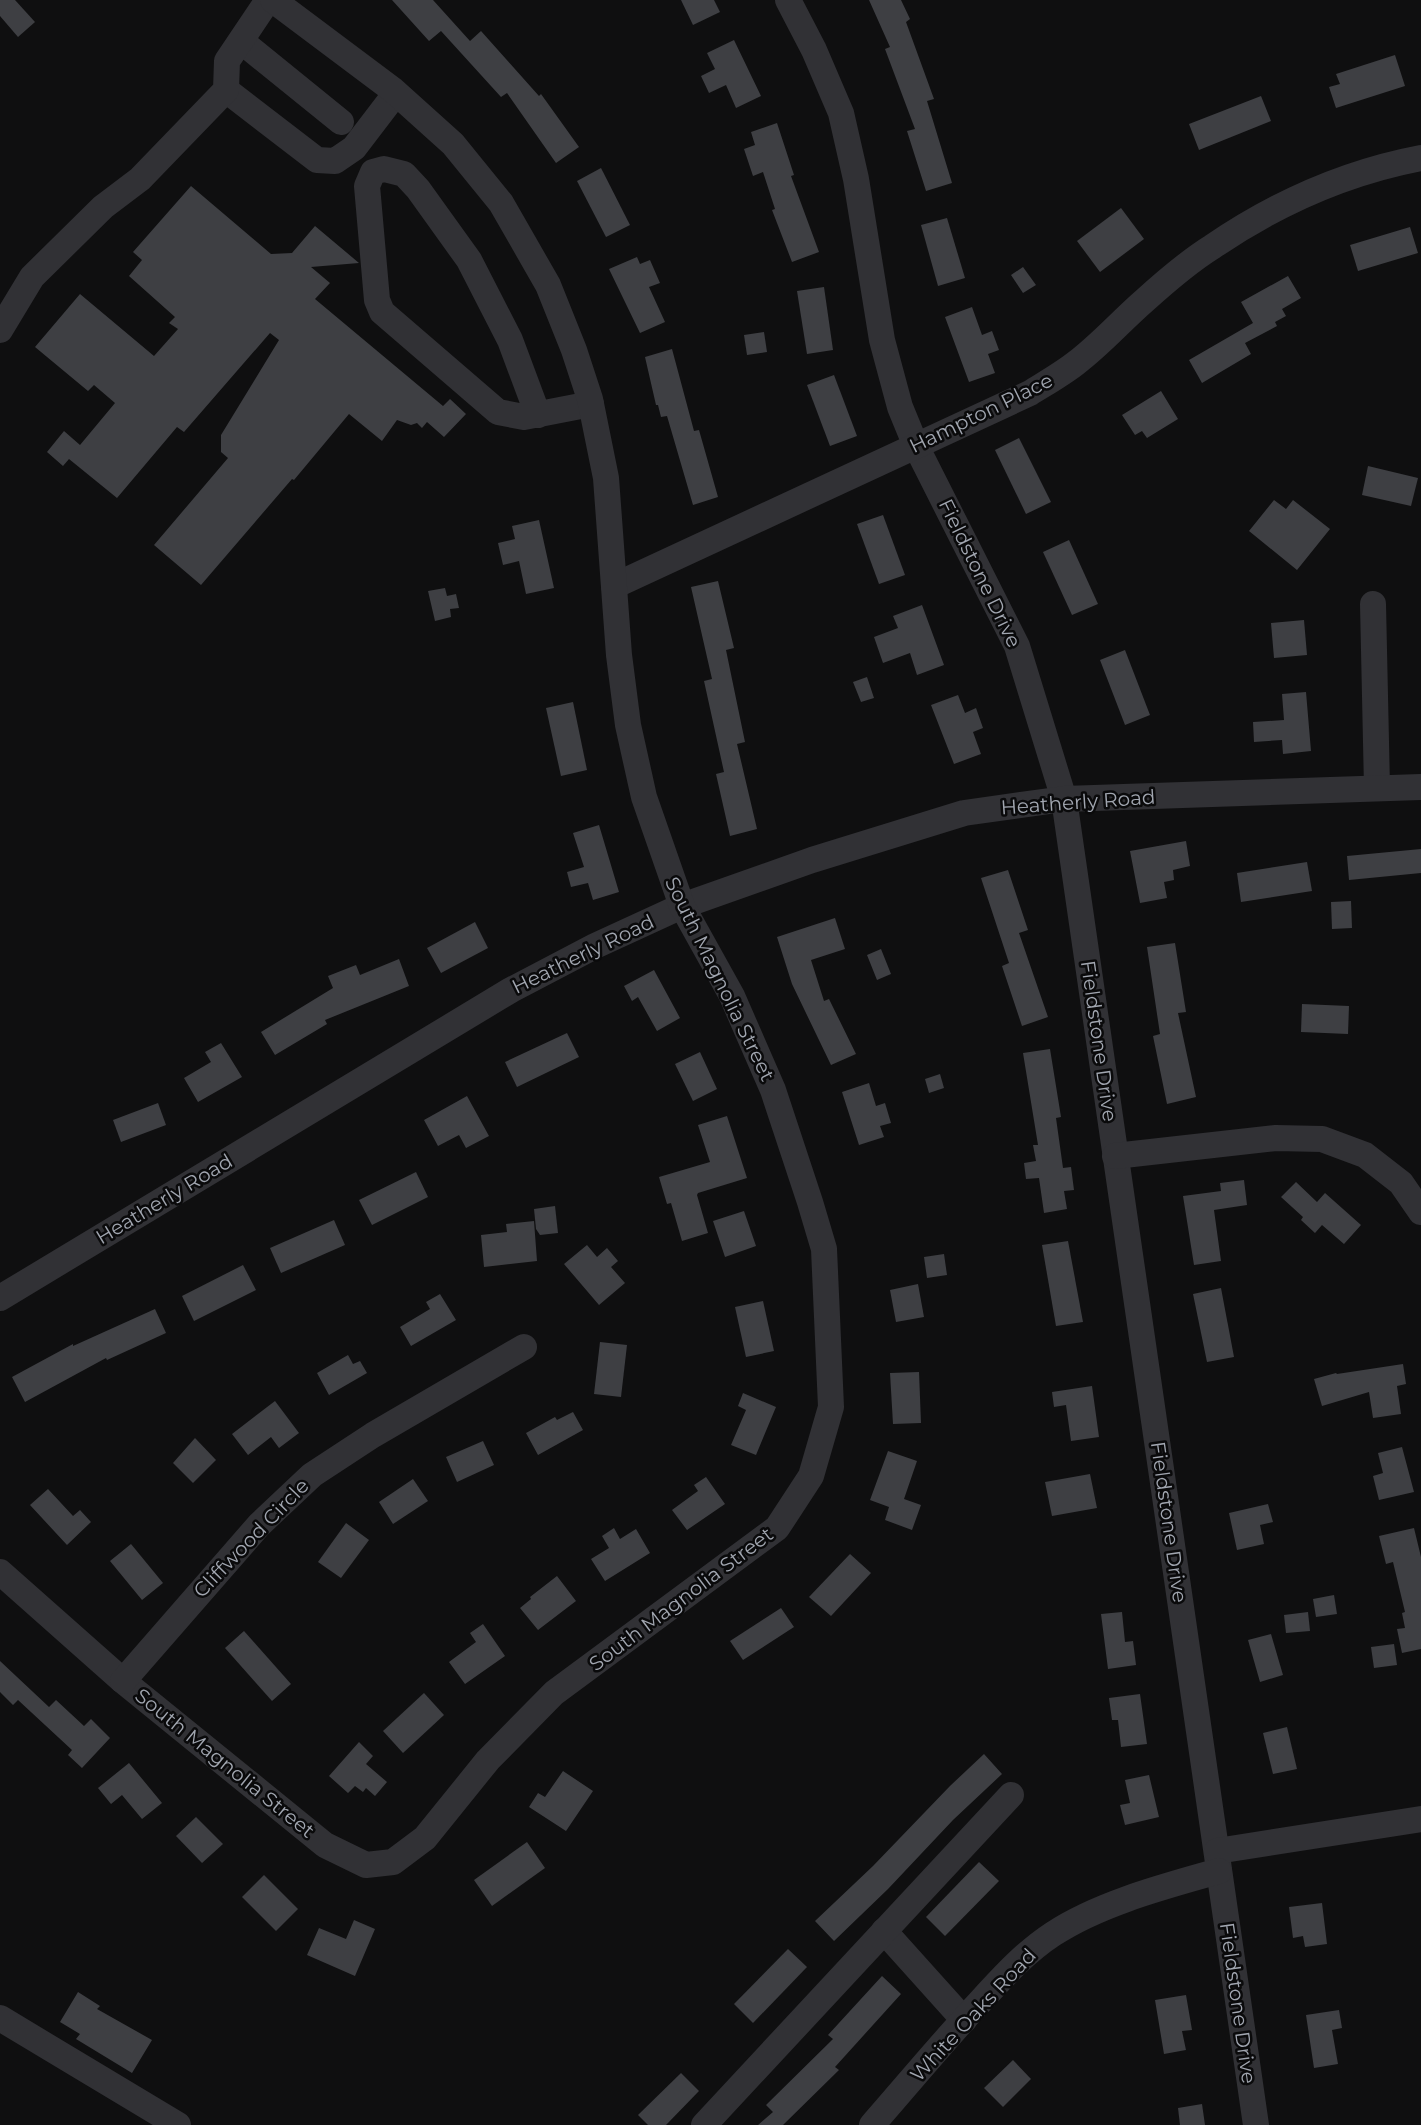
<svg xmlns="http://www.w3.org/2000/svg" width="1421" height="2125" font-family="Montserrat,sans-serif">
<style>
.building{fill:#3e3f43}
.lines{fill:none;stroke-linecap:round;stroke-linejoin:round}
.minor{stroke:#313135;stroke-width:26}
.labels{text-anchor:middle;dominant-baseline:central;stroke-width:5;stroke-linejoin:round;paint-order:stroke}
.street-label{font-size:20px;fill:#a1a6b0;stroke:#0a0a0b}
</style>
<rect width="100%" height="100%" fill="#0f0f10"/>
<g class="building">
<polygon points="0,0 15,0 35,22 18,37 0,16"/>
<polygon points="392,0 433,0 470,41 481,31 539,96 541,94 579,147 556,163 507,93 501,97 441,31 429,41"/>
<polygon points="681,0 714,0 720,12 693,25"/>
<polygon points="869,0 901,0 910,19 906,22 934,99 927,101 952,183 926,191 907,131 915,129 885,49 890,47"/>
<polygon points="734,40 761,96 736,108 726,85 709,93 701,76 715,69 707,53"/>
<polygon points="1395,55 1405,86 1336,108 1329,87 1340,84 1336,74"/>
<polygon points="1261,96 1271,121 1199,150 1189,124"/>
<polygon points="777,123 794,175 791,176 819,252 792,262 772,210 775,209 763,172 753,176 744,149 755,145 751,132"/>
<polygon points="601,168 630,225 606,237 577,181"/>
<polygon points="191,186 271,254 292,253 315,226 359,263 311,267 330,283 315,299 443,406 450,399 466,414 444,437 427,422 422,428 417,423 411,425 397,420 382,441 349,414 294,480 292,479 201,585 154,545 228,458 221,452 221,435 279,340 270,333 184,432 177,427 117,498 69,459 63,466 47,452 64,431 80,445 115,403 94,385 88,391 35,347 80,294 154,356 178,329 169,323 175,317 129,276 142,260 133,252"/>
<polygon points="1121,208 1144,239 1100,272 1077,241"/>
<polygon points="947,218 965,278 938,286 921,225"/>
<polygon points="1410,227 1418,253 1358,271 1350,245"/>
<polygon points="637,257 640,264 650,260 660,283 649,287 665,322 640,333 609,269"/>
<polygon points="1023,267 1036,285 1023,293 1011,275"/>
<polygon points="1288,276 1301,298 1282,309 1286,316 1275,322 1277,326 1245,343 1251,354 1202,383 1189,360 1253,323 1241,302"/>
<polygon points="824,287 833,350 807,354 797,291"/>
<polygon points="972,307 982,335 992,331 999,350 988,354 995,373 969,382 945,317"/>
<polygon points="764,332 767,352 747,355 744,335"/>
<polygon points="672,349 694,431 699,430 718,497 693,505 667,416 661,417 658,405 656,405 645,357"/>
<polygon points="834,375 857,436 830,446 807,385"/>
<polygon points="1161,391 1178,419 1147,438 1142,431 1135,435 1122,415"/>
<polygon points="1019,438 1051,502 1026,514 995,450"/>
<polygon points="1368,466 1418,478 1411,506 1362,495"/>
<polygon points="1274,500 1286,509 1293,500 1330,529 1297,570 1249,531"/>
<polygon points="883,515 905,575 879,584 857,524"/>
<polygon points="539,520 554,588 526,594 519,561 503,565 498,543 515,539 512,526"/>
<polygon points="1069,540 1098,604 1072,615 1043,552"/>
<polygon points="718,581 734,648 726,650 745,742 737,744 757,829 730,836 716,774 724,772 704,681 712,679 691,587"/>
<polygon points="445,588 447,596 456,594 459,608 450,609 451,617 435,621 428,591"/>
<polygon points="922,605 944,665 917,675 910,653 883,663 874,637 898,628 893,616"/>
<polygon points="1304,620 1307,655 1274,658 1271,623"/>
<polygon points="1125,650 1150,715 1125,725 1100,660"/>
<polygon points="867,677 874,698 861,702 853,682"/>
<polygon points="1306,692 1311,751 1283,754 1282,740 1254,742 1253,722 1284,720 1282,694"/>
<polygon points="958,695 965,713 976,708 983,728 973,732 981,754 954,764 931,705"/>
<polygon points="573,702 587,770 561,776 546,708"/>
<polygon points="599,825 619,892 593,900 588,883 571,887 567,872 584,867 573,833"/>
<polygon points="1186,841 1190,866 1173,870 1174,880 1164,882 1167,898 1140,903 1130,851"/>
<polygon points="1421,849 1421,873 1349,880 1347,856"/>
<polygon points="1307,862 1312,891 1241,902 1237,873"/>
<polygon points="1008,870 1028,930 1019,933 1048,1017 1022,1026 1002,966 1009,963 981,878"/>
<polygon points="1351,901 1352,928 1332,929 1331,902"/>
<polygon points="835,918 845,949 811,960 824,1001 829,999 856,1054 831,1065 792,984 777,937"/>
<polygon points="475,922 488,948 441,973 427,948"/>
<polygon points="1175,943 1186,1012 1178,1013 1196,1097 1167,1104 1153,1036 1160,1034 1147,947"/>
<polygon points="881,949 891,974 877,980 867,955"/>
<polygon points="399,959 409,986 325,1020 327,1024 275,1055 261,1032 333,988 328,976 356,965 360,975"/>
<polygon points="654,970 680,1018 657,1031 638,997 632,1001 624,986"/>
<polygon points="1302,1004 1349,1006 1348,1034 1301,1032"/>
<polygon points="567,1033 579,1057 517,1087 505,1062"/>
<polygon points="221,1043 242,1077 198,1102 184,1078 211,1062 205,1052"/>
<polygon points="1050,1049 1061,1117 1056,1118 1063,1168 1071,1167 1074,1190 1064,1191 1067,1209 1044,1213 1039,1178 1026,1179 1024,1163 1036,1161 1033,1145 1038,1145 1023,1053"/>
<polygon points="700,1052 717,1089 693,1101 675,1064"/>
<polygon points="940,1074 944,1088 929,1093 925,1079"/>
<polygon points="869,1083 876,1106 885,1103 891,1123 880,1126 884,1137 859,1145 842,1092"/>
<polygon points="467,1096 489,1136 466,1148 459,1135 438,1146 424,1120"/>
<polygon points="158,1103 166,1125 121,1142 113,1120"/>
<polygon points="727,1116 747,1178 698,1193 697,1195 708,1233 682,1241 671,1203 667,1204 659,1177 710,1162 698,1125"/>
<polygon points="416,1172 428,1197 372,1225 359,1200"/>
<polygon points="1244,1180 1247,1205 1214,1210 1221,1261 1194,1265 1183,1196 1221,1191 1220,1183"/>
<polygon points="1296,1182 1317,1202 1325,1193 1361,1225 1344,1244 1322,1225 1315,1233 1301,1220 1303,1217 1281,1197"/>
<polygon points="555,1206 558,1233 540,1235 536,1229 534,1209"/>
<polygon points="744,1211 756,1246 725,1257 713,1221"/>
<polygon points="334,1220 345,1245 281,1273 270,1248"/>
<polygon points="534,1221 537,1261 484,1267 481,1235 507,1232 506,1224"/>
<polygon points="1068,1241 1083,1322 1056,1326 1042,1245"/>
<polygon points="587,1245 597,1257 607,1248 618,1261 611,1267 625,1283 599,1305 564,1264"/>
<polygon points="944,1254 947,1275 927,1278 924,1257"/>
<polygon points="243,1265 256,1290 194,1321 182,1296"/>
<polygon points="918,1284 924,1317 896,1322 890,1290"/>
<polygon points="1221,1288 1234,1357 1207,1362 1193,1294"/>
<polygon points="440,1294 456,1320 411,1346 400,1327 430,1309 426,1302"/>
<polygon points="763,1301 774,1351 746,1357 735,1307"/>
<polygon points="155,1309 166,1333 107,1360 106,1358 25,1402 12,1377 73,1344 73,1346"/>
<polygon points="600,1342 627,1345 621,1397 594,1394"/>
<polygon points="348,1355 353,1364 360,1361 367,1373 329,1395 317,1373"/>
<polygon points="1403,1364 1406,1384 1397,1386 1401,1414 1373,1418 1369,1392 1322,1406 1314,1379 1336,1373 1337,1374"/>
<polygon points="919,1372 921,1423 893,1424 890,1373"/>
<polygon points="1092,1386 1099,1437 1071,1441 1066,1405 1054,1407 1052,1392"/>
<polygon points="743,1393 776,1407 756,1455 731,1445 746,1410 738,1406"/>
<polygon points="275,1401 299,1433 279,1448 271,1437 248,1455 232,1434"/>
<polygon points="573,1412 583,1430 538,1455 526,1433 555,1417 557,1420"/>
<polygon points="195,1438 216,1460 193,1483 173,1463"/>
<polygon points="483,1441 494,1465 457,1482 446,1457"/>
<polygon points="1402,1447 1414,1492 1379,1500 1373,1476 1383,1473 1378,1453"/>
<polygon points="888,1451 917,1461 904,1499 921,1505 912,1530 885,1520 889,1507 870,1500"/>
<polygon points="1090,1474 1097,1508 1052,1516 1045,1482"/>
<polygon points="706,1477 725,1504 687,1530 672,1510 698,1491 694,1485"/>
<polygon points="413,1479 428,1501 393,1524 379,1502"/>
<polygon points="48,1489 73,1516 80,1510 91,1522 67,1545 30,1505"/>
<polygon points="1268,1504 1273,1522 1260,1525 1264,1544 1237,1550 1229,1513"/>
<polygon points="346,1523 369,1540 341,1578 318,1562"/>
<polygon points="614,1528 620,1539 636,1529 650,1553 605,1581 591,1559 609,1548 602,1536"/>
<polygon points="1414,1528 1421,1557 1421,1649 1402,1653 1397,1629 1405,1628 1402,1613 1405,1612 1393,1562 1386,1564 1379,1536"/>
<polygon points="131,1544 163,1583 142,1600 110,1561"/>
<polygon points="850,1554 871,1573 831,1616 809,1597"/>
<polygon points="557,1576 576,1601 538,1630 520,1608 531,1599 530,1597"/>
<polygon points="1334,1595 1337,1614 1316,1617 1313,1599"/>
<polygon points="781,1608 794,1627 743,1660 730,1641"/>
<polygon points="1122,1612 1125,1642 1133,1641 1136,1665 1108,1669 1101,1614"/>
<polygon points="1308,1612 1310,1631 1286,1633 1284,1615"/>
<polygon points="483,1624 505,1656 465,1684 449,1662 476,1642 470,1633"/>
<polygon points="244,1631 291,1684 272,1701 225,1648"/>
<polygon points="1271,1634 1283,1675 1260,1682 1248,1640"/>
<polygon points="1394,1644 1397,1665 1374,1668 1371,1647"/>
<polygon points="0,1661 49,1707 56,1700 84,1726 91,1719 110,1738 82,1768 68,1755 72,1750 18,1700 13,1705 0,1692"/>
<polygon points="424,1693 444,1715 403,1753 383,1731"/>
<polygon points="1140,1694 1147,1744 1121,1747 1118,1720 1112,1720 1109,1698"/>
<polygon points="1287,1727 1297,1769 1273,1774 1263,1733"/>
<polygon points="359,1742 373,1756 366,1764 387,1782 375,1796 366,1788 363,1792 355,1786 348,1793 329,1776"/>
<polygon points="984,1754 1002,1774 953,1820 888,1889 834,1941 815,1921 873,1866 950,1786"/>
<polygon points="129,1763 162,1803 142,1819 122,1795 111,1804 98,1788"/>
<polygon points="563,1771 593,1791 566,1831 529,1807 538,1793 545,1797"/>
<polygon points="1149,1775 1159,1817 1125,1825 1120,1805 1130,1803 1125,1780"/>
<polygon points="196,1817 223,1844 202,1863 176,1836"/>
<polygon points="527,1842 545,1868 492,1906 474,1880"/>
<polygon points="979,1862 999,1881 945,1936 926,1917"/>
<polygon points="264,1875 298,1909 276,1931 242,1897"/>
<polygon points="1322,1903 1327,1944 1305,1947 1303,1936 1293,1938 1289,1907"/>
<polygon points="354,1920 375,1929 355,1976 307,1955 319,1928 346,1939"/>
<polygon points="788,1949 807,1967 753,2023 734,2004"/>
<polygon points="882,1976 901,1994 835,2067 839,2070 783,2125 758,2125 773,2112 766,2105 833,2039 828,2035"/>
<polygon points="78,1992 100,2006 97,2009 152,2040 132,2073 76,2039 80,2034 60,2022"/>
<polygon points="1186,1995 1192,2030 1182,2031 1186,2050 1164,2054 1155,2000"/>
<polygon points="1339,2010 1342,2028 1332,2030 1338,2064 1314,2068 1306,2015"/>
<polygon points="1013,2060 1031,2079 1003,2107 984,2088"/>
<polygon points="681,2073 699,2091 666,2125 648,2125 638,2115"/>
<polygon points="1202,2104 1205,2125 1180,2125 1178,2108"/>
</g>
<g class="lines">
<g class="minor">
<polyline points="788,0 814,50 841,113 856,179 882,340 900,407 916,446 1017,646 1064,799 1256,2125"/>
<polyline points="241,41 341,122"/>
<polyline points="226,90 317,160 335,161 354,148 396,93"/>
<polyline points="0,330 32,277 103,207 140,179 226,90 227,61 268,0"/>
<polyline points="538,415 510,340 469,260 418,189 404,174 384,169 373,172 367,186 377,300 382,312 498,412 524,417 591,404"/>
<path d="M614 586 1030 393C1046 383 1062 374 1076 363 1101 344 1121 321 1144 301 1165 282 1188 262 1212 247 1275 204 1347 172 1421 158"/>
<polyline points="1373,604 1377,788"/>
<polyline points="1115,1156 1276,1138 1322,1139 1365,1155 1401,1183 1421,1212"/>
<polyline points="0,1298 511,990 595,946 682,906 812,860 964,813 1064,799 1421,787"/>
<polyline points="0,1572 123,1681 325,1845 366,1865 393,1862 425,1838 488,1760 554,1693 777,1528 811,1476 831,1407 824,1249 810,1202 773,1090 732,996 682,906 644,797 628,725 619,655 606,478 590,399 574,350 548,285 501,203 453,144 393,90 273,0"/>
<polyline points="123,1681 259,1525 312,1475 373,1435 524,1347"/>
<polyline points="1217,1851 1421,1819"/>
<polyline points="884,1931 964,2020"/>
<polyline points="0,2018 178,2125"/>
<polyline points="704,2125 1011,1795"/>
<path d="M872 2125C907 2085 941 2044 977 2005 1001 1979 1024 1953 1053 1934 1100 1903 1166 1886 1219 1871"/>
</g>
</g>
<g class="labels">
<g class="street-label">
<text transform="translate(981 413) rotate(-26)">Hampton Place</text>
<text transform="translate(980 573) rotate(64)">Fieldstone Drive</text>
<text transform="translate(1078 802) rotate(-4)">Heatherly Road</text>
<text transform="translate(583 954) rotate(-26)">Heatherly Road</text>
<text transform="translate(720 979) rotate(64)">South Magnolia Street</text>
<text transform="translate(1099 1041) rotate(82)">Fieldstone Drive</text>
<text transform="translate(164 1199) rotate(-31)">Heatherly Road</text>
<text transform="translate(1169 1522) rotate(82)">Fieldstone Drive</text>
<text transform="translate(251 1538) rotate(-46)">Cliffwood Circle</text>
<text transform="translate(681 1599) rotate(-37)">South Magnolia Street</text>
<text transform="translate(225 1763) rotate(39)">South Magnolia Street</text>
<text transform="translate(1238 2003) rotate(82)">Fieldstone Drive</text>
<text transform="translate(973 2015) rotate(-47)">White Oaks Road</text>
</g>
</g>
</svg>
